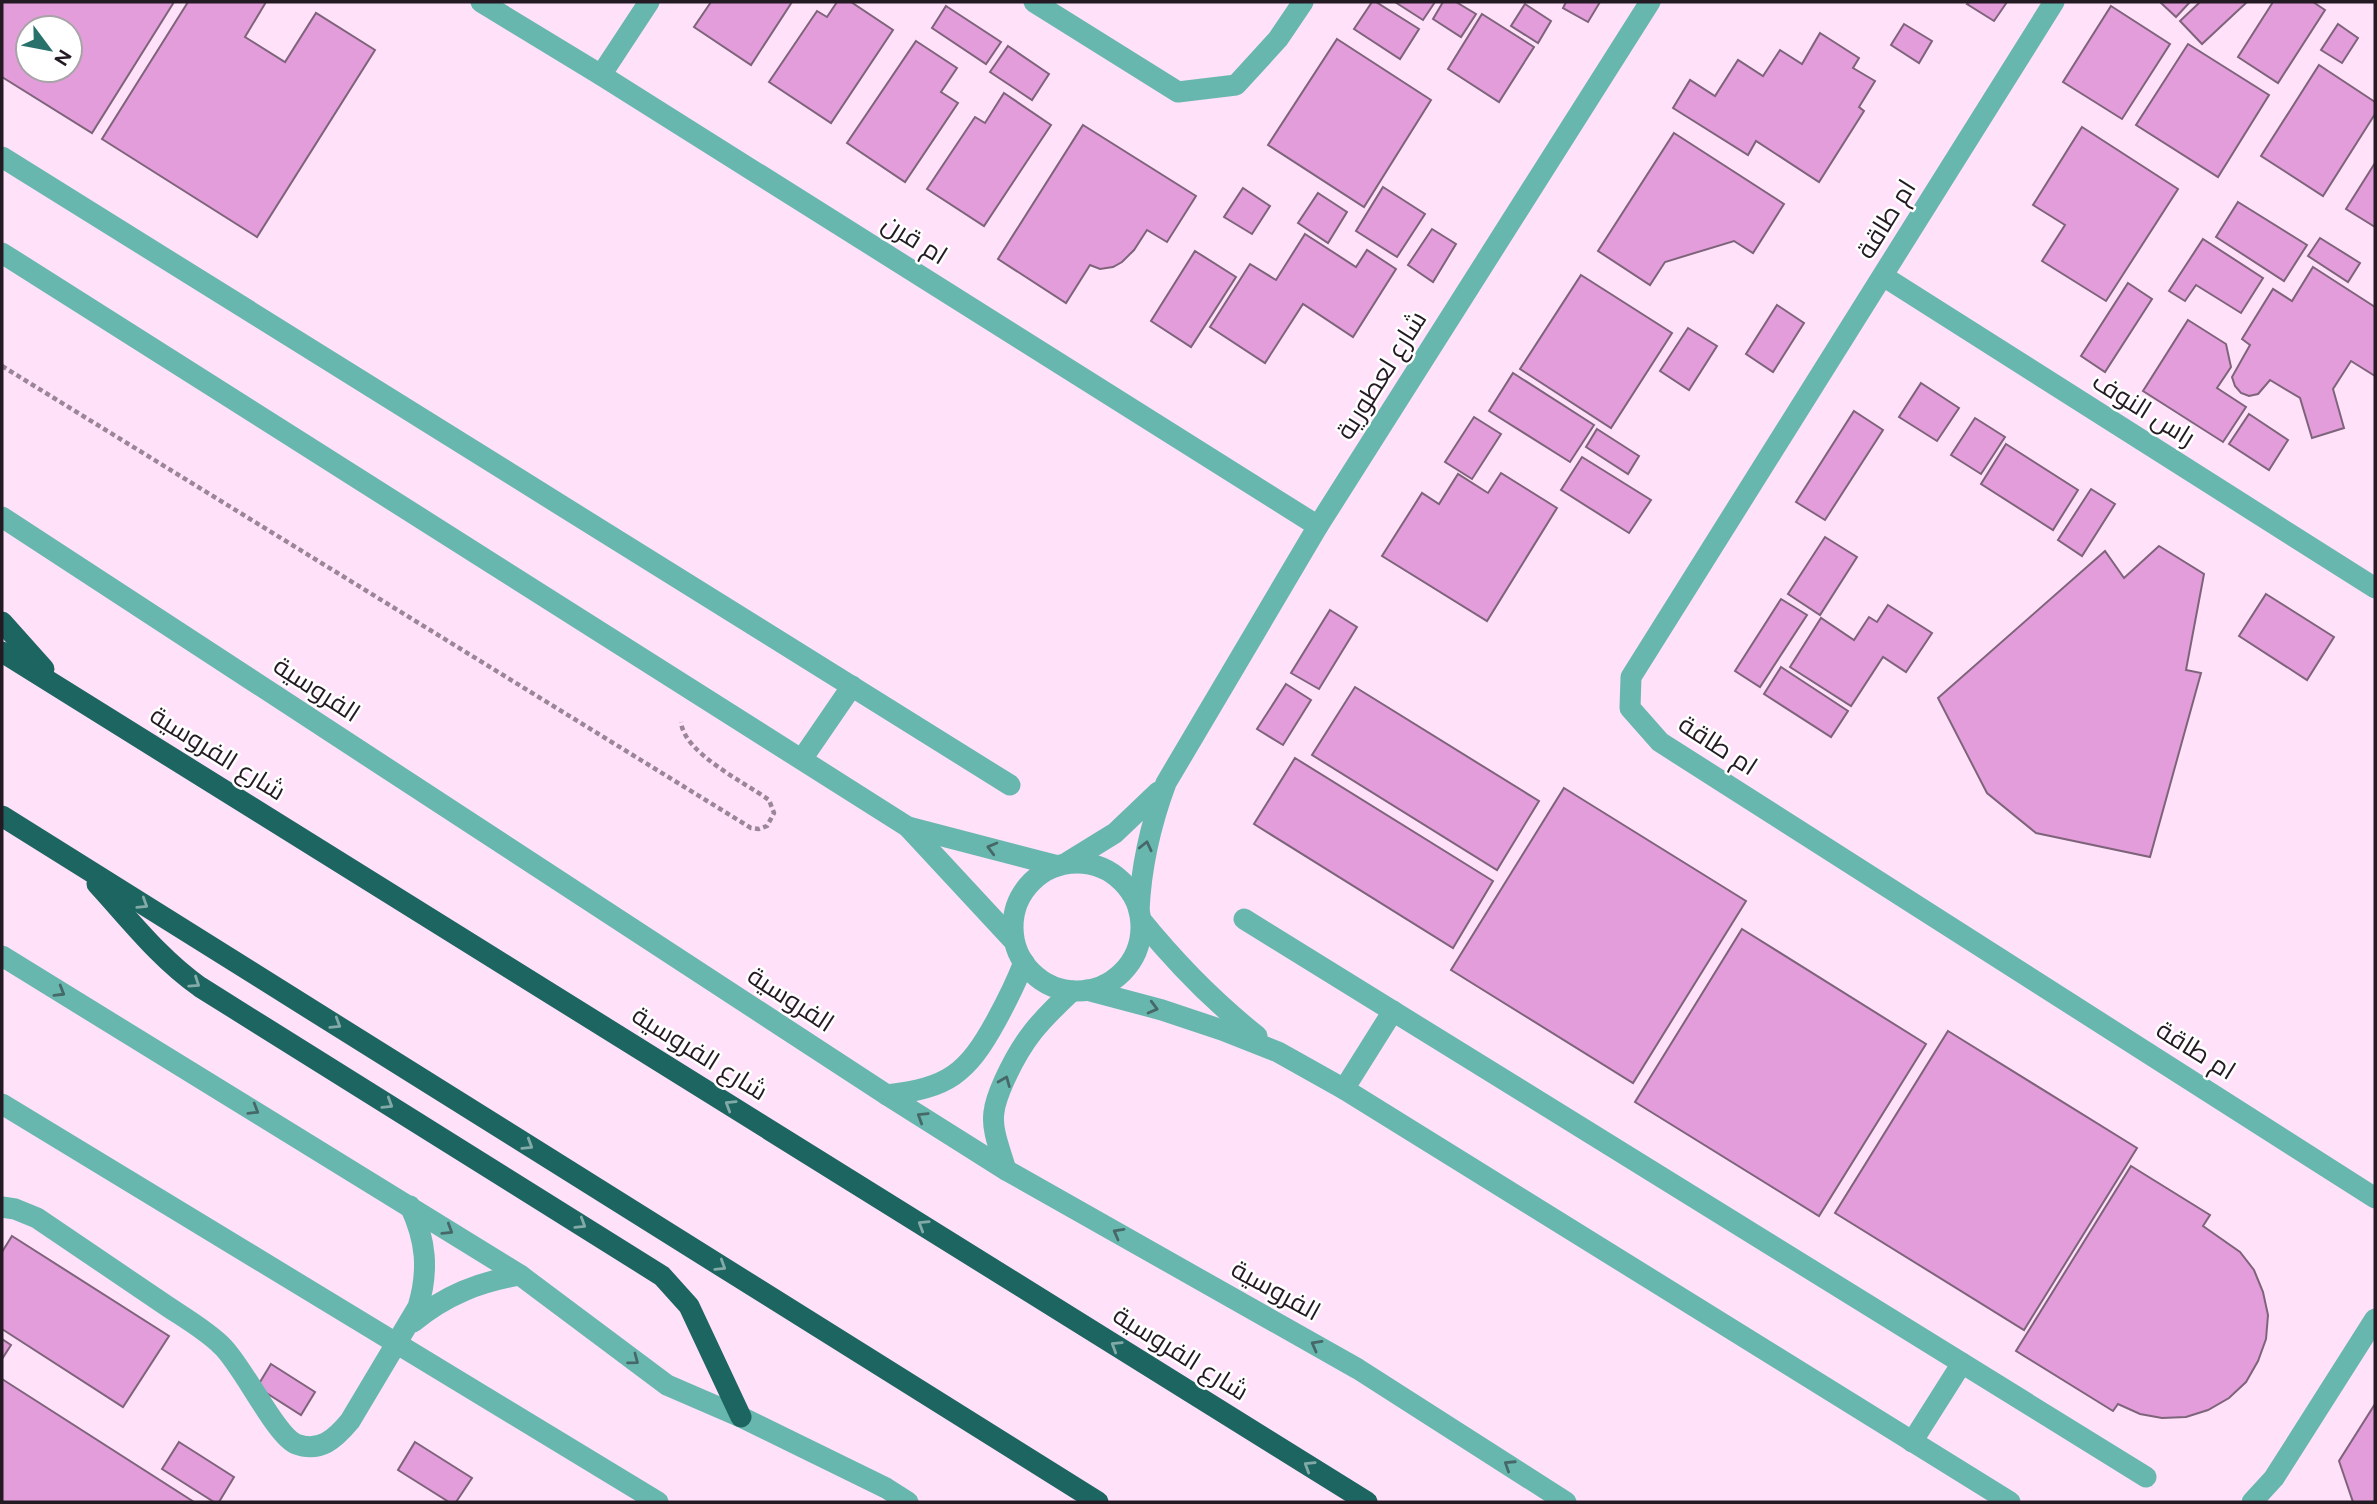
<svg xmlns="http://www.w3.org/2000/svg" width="2377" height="1504" font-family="Figtree,Cairo,sans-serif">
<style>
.building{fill:#e39ddb;stroke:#7e647a;stroke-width:2;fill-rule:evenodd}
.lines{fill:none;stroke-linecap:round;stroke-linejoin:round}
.path{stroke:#9b8698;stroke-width:4.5;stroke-dasharray:5 3.5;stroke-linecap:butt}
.minor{stroke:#68b7af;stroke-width:21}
.highway{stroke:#1d6560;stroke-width:21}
.oneway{stroke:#466869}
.oneway2{stroke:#83aaa8}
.labels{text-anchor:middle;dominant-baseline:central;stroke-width:5;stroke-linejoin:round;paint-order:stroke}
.street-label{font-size:26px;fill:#241a23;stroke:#fff}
</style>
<rect width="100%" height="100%" fill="#ffe1fa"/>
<g class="building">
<path d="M2 2H174L92 133 2 77ZM28 28H70V70H28Z"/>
<polygon points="188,2 266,2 245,37 285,62 316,13 375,50 257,237 102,139"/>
<polygon points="711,2 792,2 751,65 694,27"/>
<polygon points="837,2 851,2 893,30 831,123 769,82 817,11 827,17"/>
<polygon points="1372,2 1376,2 1419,29 1400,59 1354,29"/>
<polygon points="1395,2 1435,2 1423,20"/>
<polygon points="1443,2 1456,2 1476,14 1461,37 1433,19"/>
<polygon points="1566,2 1600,2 1588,22 1563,8"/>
<polygon points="1969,2 2007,2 1994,21 1967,4"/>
<polygon points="2160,2 2190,2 2176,17"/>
<polygon points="2200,2 2247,2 2202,44 2180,21"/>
<polygon points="2273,2 2313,2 2325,10 2278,83 2238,57"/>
<polygon points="1525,4 1551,21 1538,43 1511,26"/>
<polygon points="946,6 1001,42 986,64 932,28"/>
<polygon points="2111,6 2170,44 2122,119 2063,82"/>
<polygon points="1482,14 1534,47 1499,102 1448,69"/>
<polygon points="1904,24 1932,41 1919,63 1891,45"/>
<polygon points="2338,24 2358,38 2342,63 2321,50"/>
<polygon points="1820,33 1859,58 1853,68 1875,81 1859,107 1864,111 1819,182 1756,141 1748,155 1673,108 1690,80 1715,96 1738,60 1763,76 1780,50 1802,64"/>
<polygon points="1337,39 1431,100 1364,207 1268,145"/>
<polygon points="916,41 957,68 941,92 958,103 905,182 847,143"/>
<polygon points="2188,44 2269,95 2218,177 2136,125"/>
<polygon points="1008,46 1049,74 1032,100 990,72"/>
<polygon points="2319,65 2375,102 2375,114 2323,196 2261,156"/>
<polygon points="1004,93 1051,125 984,226 927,189 975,117 985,123"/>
<polygon points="1083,125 1196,196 1167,242 1147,230 1134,250 1122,262 1113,267 1100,269 1090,265 1066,303 998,259"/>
<polygon points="2082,127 2178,189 2106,301 2042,261 2065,225 2033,205"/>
<polygon points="1674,133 1784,204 1753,253 1734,241 1665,262 1650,285 1598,251"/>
<polygon points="2375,163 2375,227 2346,209"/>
<polygon points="1383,187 1425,214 1397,257 1356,231"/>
<polygon points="1243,188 1270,206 1252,234 1224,217"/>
<polygon points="1318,193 1347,212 1328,243 1298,223"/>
<polygon points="2238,202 2307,245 2284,281 2216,237"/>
<polygon points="1432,229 1456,244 1433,282 1408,265"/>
<polygon points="1305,234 1356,267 1367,250 1396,269 1353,337 1303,304 1265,363 1210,327 1250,264 1276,280"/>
<polygon points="2320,238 2360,263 2348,282 2308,256"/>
<polygon points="2203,239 2263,278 2241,313 2196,285 2185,301 2169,291"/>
<polygon points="1195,251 1236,277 1191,347 1151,321"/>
<polygon points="2313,267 2375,307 2375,376 2351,361 2333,389 2344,428 2312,438 2300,398 2270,380 2258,394 2249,396 2241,393 2235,386 2232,377 2250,345 2242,339 2273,289 2292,301"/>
<polygon points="1581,275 1672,333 1611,428 1520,369"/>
<polygon points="2128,283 2152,299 2105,372 2081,356"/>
<polygon points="1777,305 1804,323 1773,372 1746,354"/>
<polygon points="2188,320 2226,344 2231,367 2217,388 2246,407 2223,442 2143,391"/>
<polygon points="1688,328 1717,346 1689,390 1660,371"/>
<polygon points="1513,373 1594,425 1570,462 1489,411"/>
<polygon points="1921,383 1959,408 1937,441 1899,417"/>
<polygon points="1854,411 1883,430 1825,520 1796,502"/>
<polygon points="2249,414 2288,440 2269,470 2229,444"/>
<polygon points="1474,417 1501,434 1472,479 1445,462"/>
<polygon points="1975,418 2005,437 1981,474 1951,455"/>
<polygon points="1597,429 1639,456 1628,474 1586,447"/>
<polygon points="2006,444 2078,490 2053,530 1981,484"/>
<polygon points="1582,457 1651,500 1629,533 1561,490"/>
<polygon points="1501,473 1557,508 1487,621 1382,556 1422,493 1439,504 1458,474 1488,493"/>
<polygon points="2091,489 2115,504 2082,556 2058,540"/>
<polygon points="1825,537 1857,557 1820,615 1788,594"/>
<polygon points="2159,546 2204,574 2186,670 2201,673 2150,857 2036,833 1987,793 1938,698 2105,551 2124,578"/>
<polygon points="2266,594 2334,637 2307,680 2239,636"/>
<polygon points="1781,599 1807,615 1760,687 1735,671"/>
<polygon points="1888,605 1932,633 1906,672 1883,657 1851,706 1790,667 1821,618 1854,640 1869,617 1877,622"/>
<polygon points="1330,610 1357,627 1319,689 1291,673"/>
<polygon points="1781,667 1848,711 1831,737 1764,694"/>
<polygon points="1286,684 1311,700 1283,745 1257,729"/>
<polygon points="1355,687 1539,801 1497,870 1312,755"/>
<polygon points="1295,758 1493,881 1453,948 1254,824"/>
<polygon points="1564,788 1746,901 1633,1083 1451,970"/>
<polygon points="1742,929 1926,1044 1819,1216 1635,1102"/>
<polygon points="1948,1031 2137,1148 2024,1330 1835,1213"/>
<polygon points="2131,1166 2210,1215 2203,1226 2240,1252 2254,1270 2263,1292 2268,1315 2266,1339 2258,1361 2246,1382 2229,1398 2208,1410 2186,1417 2162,1418 2140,1414 2118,1404 2113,1411 2016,1351"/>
<polygon points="12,1236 169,1336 123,1407 2,1329 2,1252"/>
<polygon points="2,1339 11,1345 2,1359"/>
<polygon points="271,1364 315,1392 301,1415 257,1387"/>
<polygon points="2,1379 194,1502 2,1502"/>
<polygon points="2375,1404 2375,1502 2353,1502 2339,1461"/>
<polygon points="179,1442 234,1477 219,1502 214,1502 162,1469"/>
<polygon points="415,1442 472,1478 456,1502 449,1502 398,1470"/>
</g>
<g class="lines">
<path class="path" d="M2 366 751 828 759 829 767 826 774 813 769 800C744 782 684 753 681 722"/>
<g class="minor">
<polyline points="481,2 601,75 1318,526"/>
<polyline points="1034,2 1178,92 1236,85 1278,39 1303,2"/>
<polyline points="2054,2 1631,677 1630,708 1660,742 2375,1198"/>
<polyline points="601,75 649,2"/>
<polyline points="2,157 1010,785"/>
<polyline points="2,253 908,827 1012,939"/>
<polyline points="1883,276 2375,588"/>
<polyline points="2,517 887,1095 1006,1170 1358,1369 1566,1502"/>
<polyline points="802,759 852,686"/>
<polyline points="908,827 1058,866"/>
<polyline points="1068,862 1115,833 1158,792"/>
<circle cx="1077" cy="927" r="64"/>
<path d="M1139 911C1141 866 1150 826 1166 783L1318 526 1650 2"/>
<polyline points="1244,919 2146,1477"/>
<path d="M1141 920C1176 963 1214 1002 1257 1036"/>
<polyline points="2,956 520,1275 667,1385 741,1417 886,1488 908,1502"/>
<polyline points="1087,990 1162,1010 1222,1030 1278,1052 1344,1089 2010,1502"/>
<polyline points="1344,1089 1393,1011"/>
<path d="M887 1095C948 1088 967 1074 996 1021 1007 1001 1016 983 1024 962"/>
<polyline points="2,1104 658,1502"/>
<path d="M1006 1170C1001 1152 991 1130 994 1112 995 1102 1000 1090 1004 1081 1023 1039 1039 1022 1072 991"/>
<path d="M2 1207 15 1209 37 1218C78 1246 120 1274 161 1302 181 1316 205 1329 222 1346 243 1366 276 1436 296 1444 320 1453 335 1439 350 1421L418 1307C429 1270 426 1240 410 1206"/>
<path d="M413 1322C446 1295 479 1282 520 1275"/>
<polyline points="1912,1442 1962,1363"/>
<polyline points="2252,1502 2274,1478 2375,1319"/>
</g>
<g class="highway">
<polyline points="2,622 44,669"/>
<polyline points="2,652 1367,1502"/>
<polyline points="2,816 1098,1502"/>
<path d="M97 884C130 920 160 959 200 987L662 1276 689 1306 741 1417"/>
</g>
</g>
<defs><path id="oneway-chevron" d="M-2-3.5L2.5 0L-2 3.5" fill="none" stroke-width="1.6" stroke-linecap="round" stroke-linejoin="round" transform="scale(1.75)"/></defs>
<g class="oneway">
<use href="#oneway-chevron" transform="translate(1146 846) rotate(-77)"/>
<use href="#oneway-chevron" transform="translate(992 848) rotate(-165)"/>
<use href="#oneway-chevron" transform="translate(60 992) rotate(31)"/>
<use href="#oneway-chevron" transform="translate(1153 1008) rotate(15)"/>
<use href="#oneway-chevron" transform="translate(1005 1081) rotate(-68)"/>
<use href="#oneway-chevron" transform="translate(254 1110) rotate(31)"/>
<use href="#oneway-chevron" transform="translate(922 1117) rotate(-148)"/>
<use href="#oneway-chevron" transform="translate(448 1230) rotate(32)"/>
<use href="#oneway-chevron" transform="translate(1118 1233) rotate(-151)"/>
<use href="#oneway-chevron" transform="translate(1316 1345) rotate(-151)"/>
<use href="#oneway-chevron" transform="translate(634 1360) rotate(37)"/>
<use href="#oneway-chevron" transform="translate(1509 1465) rotate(-147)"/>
</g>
<g class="oneway2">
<use href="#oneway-chevron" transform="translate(143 904) rotate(32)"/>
<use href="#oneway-chevron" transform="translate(195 983) rotate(34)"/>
<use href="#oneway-chevron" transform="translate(336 1024) rotate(32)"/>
<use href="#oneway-chevron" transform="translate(388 1104) rotate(32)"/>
<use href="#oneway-chevron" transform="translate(730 1105) rotate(-148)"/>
<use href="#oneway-chevron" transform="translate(528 1145) rotate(32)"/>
<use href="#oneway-chevron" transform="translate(581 1224) rotate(32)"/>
<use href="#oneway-chevron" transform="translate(923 1225) rotate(-148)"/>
<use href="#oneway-chevron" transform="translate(721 1266) rotate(32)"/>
<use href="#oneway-chevron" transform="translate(1116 1346) rotate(-148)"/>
<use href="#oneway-chevron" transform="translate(1309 1466) rotate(-148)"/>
</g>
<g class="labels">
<g class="street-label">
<text transform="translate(1886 219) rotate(-58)">ام طاقة</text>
<text transform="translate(915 239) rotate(32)">ام قرن</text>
<text transform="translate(1381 375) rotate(-58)">شارع لعطورية</text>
<text transform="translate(2144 409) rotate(32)">راس النوف</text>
<text transform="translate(317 689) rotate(33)">الفروسية</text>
<text transform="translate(1718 745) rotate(33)">ام طاقة</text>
<text transform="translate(218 753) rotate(32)">شارع الفروسية</text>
<text transform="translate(791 999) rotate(33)">الفروسية</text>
<text transform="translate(2196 1050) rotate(32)">ام طاقة</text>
<text transform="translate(700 1053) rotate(32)">شارع الفروسية</text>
<text transform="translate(1276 1290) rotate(29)">الفروسية</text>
<text transform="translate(1181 1353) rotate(32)">شارع الفروسية</text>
</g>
</g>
<rect width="2377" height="1504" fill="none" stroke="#241a23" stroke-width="7"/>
<g transform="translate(49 49) rotate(122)"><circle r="33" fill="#ffffff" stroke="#a7a3a7" stroke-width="2"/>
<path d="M0-5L12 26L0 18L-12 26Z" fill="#29726c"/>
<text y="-10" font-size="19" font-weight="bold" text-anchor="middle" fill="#241a23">N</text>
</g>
</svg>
